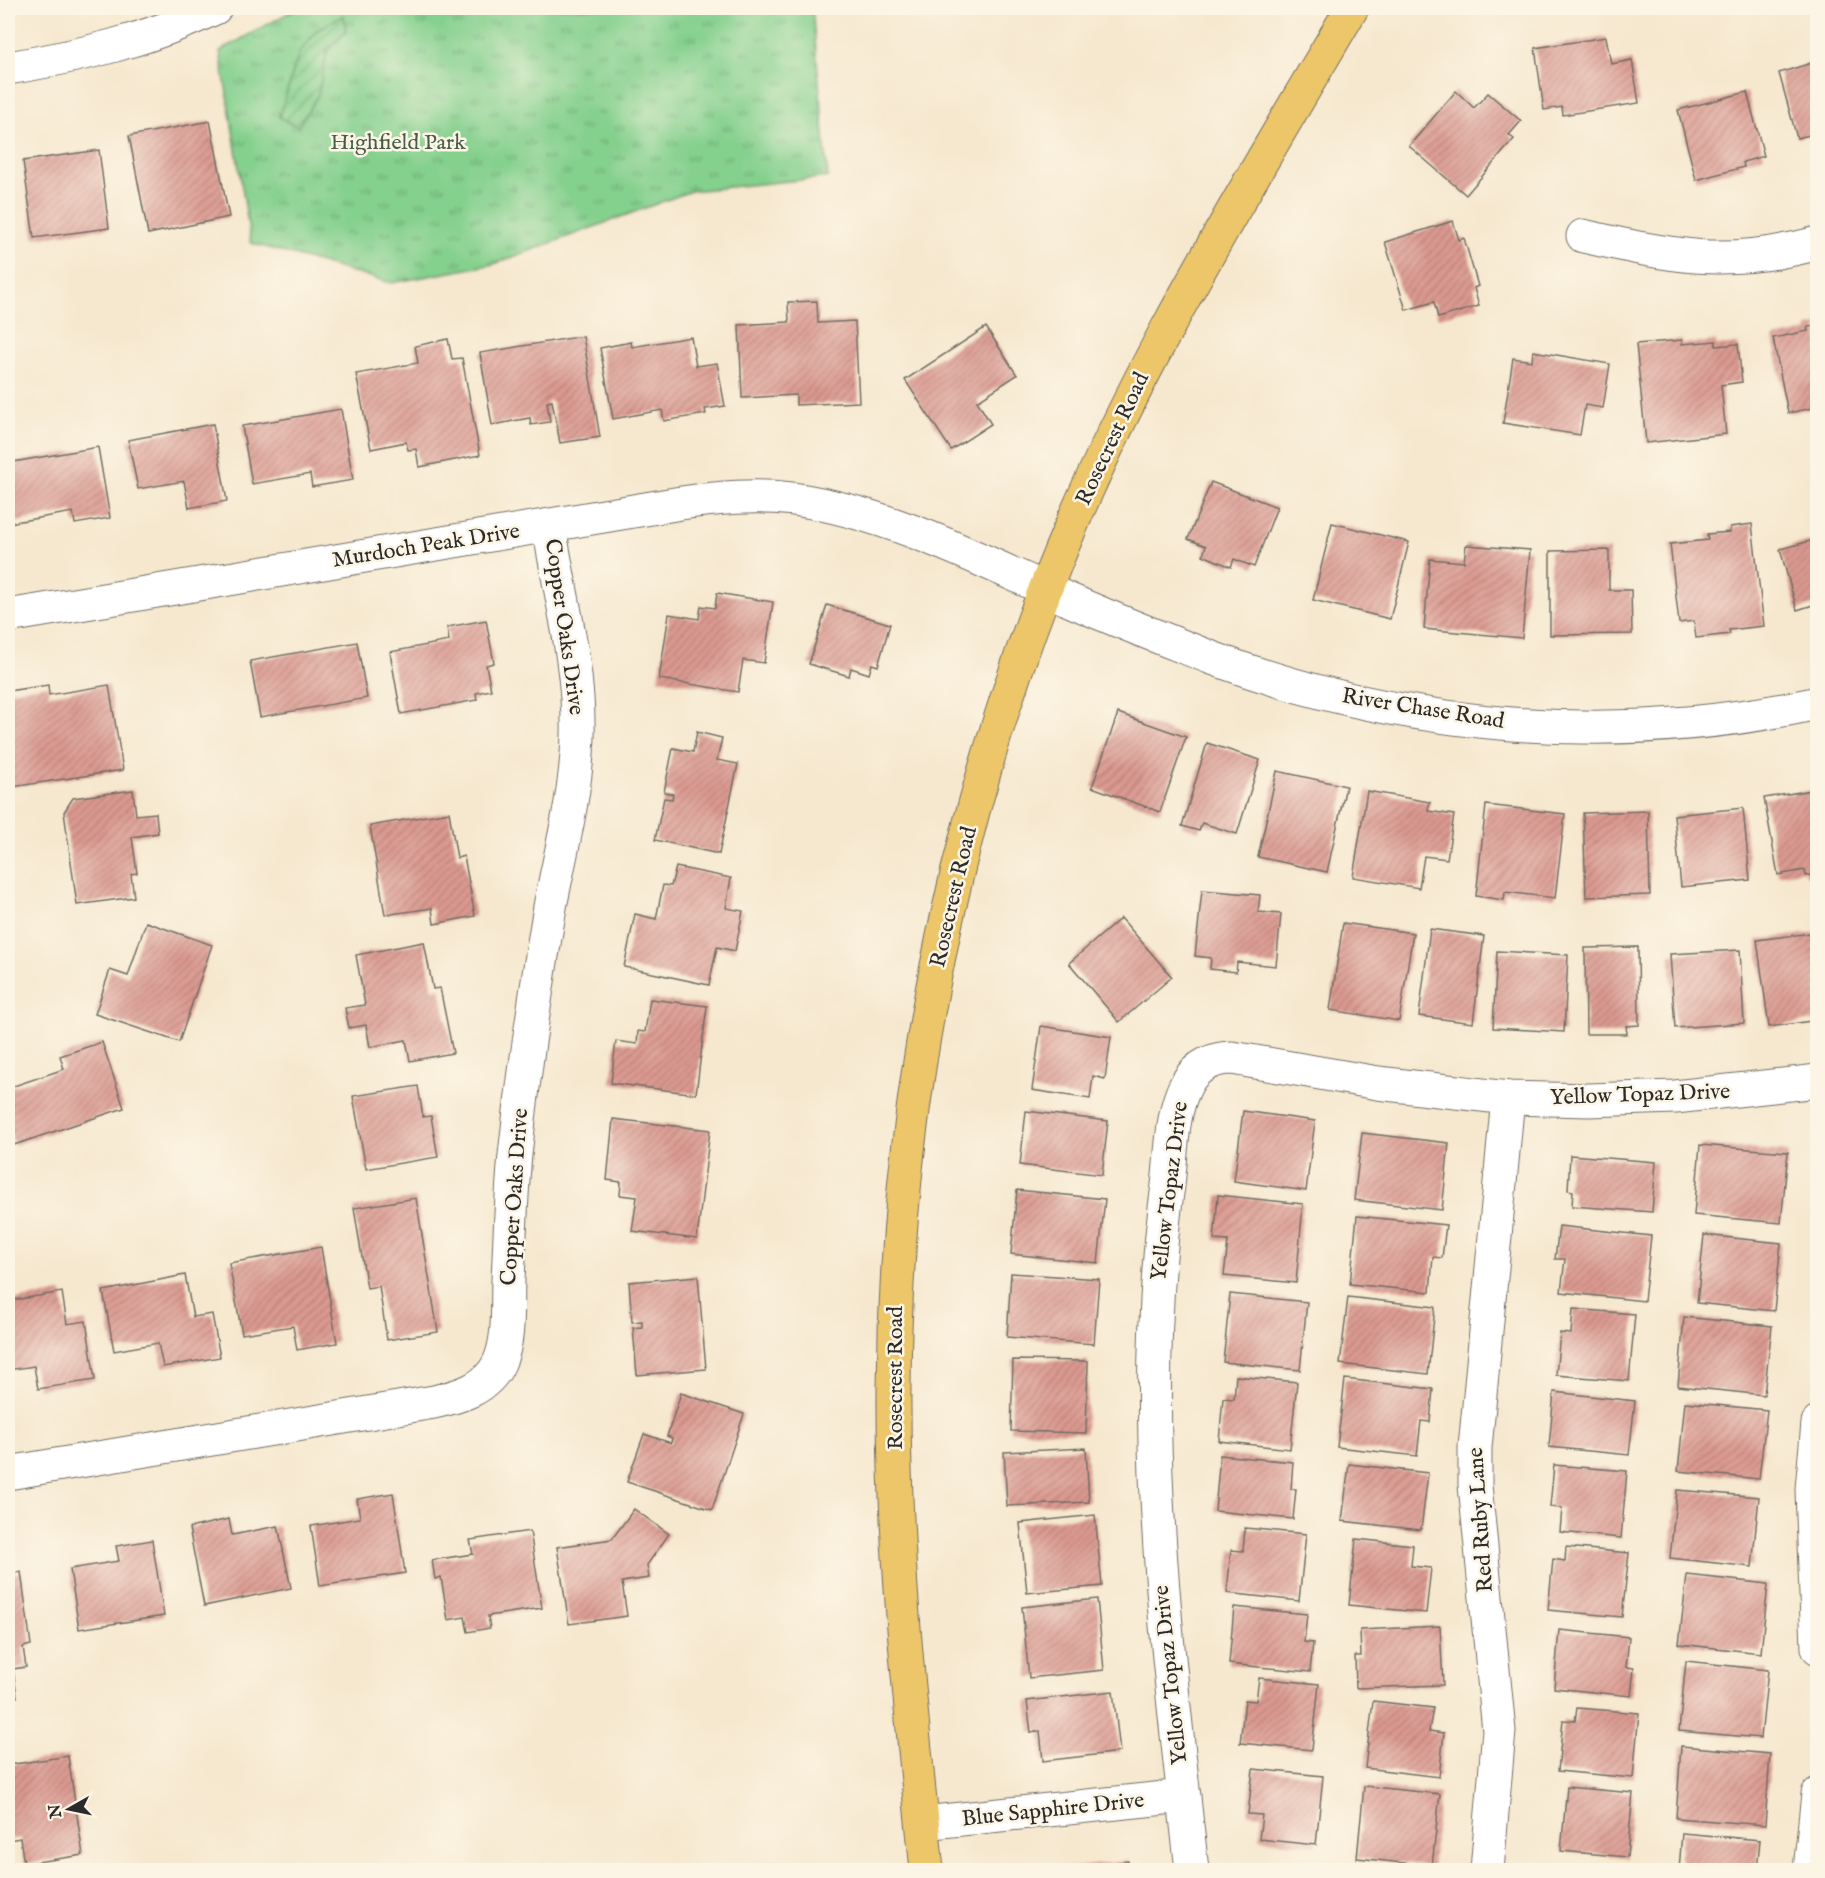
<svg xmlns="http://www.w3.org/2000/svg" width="1825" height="1878" font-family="'IM FELL English',serif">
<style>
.grass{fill:url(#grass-tufts);stroke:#587e5c;stroke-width:1.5}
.garden{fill:url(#garden-furrows);stroke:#587e5c;stroke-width:1.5}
.building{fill:url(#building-hatch)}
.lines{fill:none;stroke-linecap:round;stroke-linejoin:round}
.minor-casing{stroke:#726d64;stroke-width:35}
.major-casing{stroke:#726d64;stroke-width:35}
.minor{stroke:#fff;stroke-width:33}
.major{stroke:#ecc669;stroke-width:33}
.labels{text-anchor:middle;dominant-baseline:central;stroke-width:5;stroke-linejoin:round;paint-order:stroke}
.park-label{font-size:22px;fill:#465d48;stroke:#fcf5e5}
.street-label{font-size:22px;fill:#2b2b2b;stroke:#fcf5e5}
</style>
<defs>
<pattern id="grass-tufts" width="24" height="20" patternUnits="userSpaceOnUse" patternTransform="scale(1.5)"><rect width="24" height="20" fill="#84d08d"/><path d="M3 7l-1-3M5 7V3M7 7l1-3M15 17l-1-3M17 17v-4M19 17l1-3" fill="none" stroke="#6ca973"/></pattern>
<pattern id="garden-furrows" width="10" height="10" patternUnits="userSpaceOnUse" patternTransform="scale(1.5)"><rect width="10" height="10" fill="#84d08d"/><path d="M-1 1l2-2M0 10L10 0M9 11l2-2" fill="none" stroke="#6ca973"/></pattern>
<pattern id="building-hatch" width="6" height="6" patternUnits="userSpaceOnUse" patternTransform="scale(1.5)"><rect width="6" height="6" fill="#dc9a91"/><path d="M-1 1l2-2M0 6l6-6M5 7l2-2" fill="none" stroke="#b37e77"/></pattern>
</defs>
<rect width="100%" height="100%" fill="#fcf5e5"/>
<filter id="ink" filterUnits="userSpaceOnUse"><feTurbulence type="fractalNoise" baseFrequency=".0167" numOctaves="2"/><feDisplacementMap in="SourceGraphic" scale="12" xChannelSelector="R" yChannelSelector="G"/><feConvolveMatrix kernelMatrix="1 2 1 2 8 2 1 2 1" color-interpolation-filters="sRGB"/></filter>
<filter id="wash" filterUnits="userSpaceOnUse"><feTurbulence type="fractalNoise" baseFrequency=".008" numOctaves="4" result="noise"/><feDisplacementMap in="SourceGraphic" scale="24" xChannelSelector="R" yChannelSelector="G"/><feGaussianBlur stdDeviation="1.35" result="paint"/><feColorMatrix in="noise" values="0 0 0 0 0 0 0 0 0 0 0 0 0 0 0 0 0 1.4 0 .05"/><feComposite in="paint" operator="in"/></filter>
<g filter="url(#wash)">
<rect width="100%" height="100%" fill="#f6e8cf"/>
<polygon class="grass" points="297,8 812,8 828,177 691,191 494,264 391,283 251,243 220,51"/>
<polygon class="garden" points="344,15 346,32 327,51 318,95 298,127 279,117 299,53 318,29"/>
<g id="blocks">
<g class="building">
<polygon points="1606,37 1611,64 1632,60 1639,103 1563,115 1562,107 1544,110 1535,48"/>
<polygon points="1818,61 1818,133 1797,138 1779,73"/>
<polygon points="1456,91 1474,108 1488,93 1521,121 1509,135 1514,139 1466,195 1409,146"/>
<polygon points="1747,92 1764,156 1743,162 1744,167 1696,180 1678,110"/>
<polygon points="210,121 229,217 148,234 129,136"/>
<polygon points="99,150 109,228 34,238 23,161"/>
<polygon points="1453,221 1459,240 1464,238 1478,286 1474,288 1479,306 1438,318 1434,302 1406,310 1385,242"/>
<polygon points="817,301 818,323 855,321 859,402 796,405 796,395 742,398 739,325 789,322 788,302"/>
<polygon points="1818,325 1818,407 1788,413 1773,338 1808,331 1807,327"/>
<polygon points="986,327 1017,375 977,401 991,424 951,450 905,380"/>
<polygon points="583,336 600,437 560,443 552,401 547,402 550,422 531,425 530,418 492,425 480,353"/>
<polygon points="691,337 696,366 717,363 725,406 705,409 706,414 664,421 662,410 613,419 600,348 631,342 632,347"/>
<polygon points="448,339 452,359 462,358 480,455 419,467 416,449 408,450 406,442 371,449 356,374 418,363 415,346"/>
<polygon points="1682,340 1682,344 1716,341 1716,346 1738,344 1742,382 1721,385 1726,434 1646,443 1636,344"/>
<polygon points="1533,351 1610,364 1603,408 1585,405 1580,435 1503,423 1513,358 1532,361"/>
<polygon points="341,409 353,480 312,487 310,474 252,484 242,426"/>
<polygon points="213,424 227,501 189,508 184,481 138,489 128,440"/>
<polygon points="98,447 110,518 75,524 73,512 9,523 8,463"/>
<polygon points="1211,482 1277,507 1254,567 1234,559 1231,567 1203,555 1206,546 1188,539"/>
<polygon points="1332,523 1409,542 1390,619 1313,600"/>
<polygon points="1752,524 1764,626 1729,630 1730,634 1696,638 1694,621 1679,623 1670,544 1708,540 1707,534 1730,532 1730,527"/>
<polygon points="1818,539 1818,618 1817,618 1813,605 1797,610 1780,549"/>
<polygon points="1466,545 1530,550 1522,638 1424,629 1430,559 1464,562"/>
<polygon points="1609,550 1609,590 1631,590 1632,634 1550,635 1550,551"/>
<polygon points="717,593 773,602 764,663 743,660 738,692 659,679 669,614 699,619 701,606 715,608"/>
<polygon points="827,605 890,624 878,666 872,664 869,674 851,668 849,676 809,664"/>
<polygon points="486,620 494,663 486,665 491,690 476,693 477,700 401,714 390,652 449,641 447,627"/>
<polygon points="357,642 367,698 260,717 250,661"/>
<polygon points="48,685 49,695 109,685 123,770 12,787 8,760 8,691"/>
<polygon points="1118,713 1186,737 1160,812 1092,787"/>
<polygon points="697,732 722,738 717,760 738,764 719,854 655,840 664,798 672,799 673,794 664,792 673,748 693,752"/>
<polygon points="1207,743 1260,760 1237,834 1202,823 1199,831 1182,826"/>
<polygon points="1277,771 1346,786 1327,872 1258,857"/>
<polygon points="1818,789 1818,874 1806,876 1805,870 1778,875 1764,798"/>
<polygon points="133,790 136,815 156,813 158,833 132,837 137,873 131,874 134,897 77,905 64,812 73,798"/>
<polygon points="1367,791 1430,802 1428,811 1454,815 1447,859 1424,856 1419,888 1353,877"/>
<polygon points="1486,805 1565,814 1555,898 1505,892 1504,900 1476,896"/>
<polygon points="1743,808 1750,880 1681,887 1674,815"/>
<polygon points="1648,811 1650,895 1586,897 1583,813"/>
<polygon points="449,812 457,858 464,856 475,916 434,924 432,908 385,915 370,826"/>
<polygon points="676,867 731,878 726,908 743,911 735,951 717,947 709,985 624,967 635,914 656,919 663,885 671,886"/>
<polygon points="1202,890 1260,895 1258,912 1281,914 1276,966 1237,962 1236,972 1210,969 1211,958 1195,956"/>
<polygon points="1121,918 1172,977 1119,1022 1069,963"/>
<polygon points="146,922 212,945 179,1042 95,1014 110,970 128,976"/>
<polygon points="1343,923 1413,933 1399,1021 1330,1010"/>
<polygon points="1430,929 1484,936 1473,1023 1419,1016"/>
<polygon points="1818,932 1818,1020 1769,1027 1757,940"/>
<polygon points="424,942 433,989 440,988 453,1053 410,1061 406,1040 370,1047 366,1025 349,1028 345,1008 365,1005 356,955"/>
<polygon points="1638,947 1639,1025 1626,1026 1627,1034 1586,1034 1585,948"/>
<polygon points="1740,950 1744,1023 1675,1028 1670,954"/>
<polygon points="1497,951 1568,955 1564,1032 1493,1028"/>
<polygon points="650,999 707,1006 696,1094 611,1083 616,1041 637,1044 638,1031 645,1032"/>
<polygon points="1041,1026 1111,1037 1105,1079 1093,1076 1090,1099 1032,1090"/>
<polygon points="102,1042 124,1108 14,1145 8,1125 8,1088 64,1069 60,1056"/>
<polygon points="418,1086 423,1117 431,1116 438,1157 366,1169 353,1096"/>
<polygon points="1026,1111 1108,1121 1102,1175 1020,1165"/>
<polygon points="1243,1111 1315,1121 1306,1191 1234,1181"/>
<polygon points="613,1119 710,1130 697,1239 632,1231 637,1197 620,1195 621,1182 607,1180"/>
<polygon points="1362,1133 1449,1143 1442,1210 1354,1200"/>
<polygon points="1700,1145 1788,1152 1781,1223 1694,1215"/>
<polygon points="1570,1155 1656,1162 1652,1212 1572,1206 1573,1191 1568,1190"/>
<polygon points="1017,1190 1105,1199 1098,1263 1011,1254"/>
<polygon points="1218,1195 1303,1204 1296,1283 1224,1276 1228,1241 1214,1240"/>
<polygon points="416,1198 438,1332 387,1340 379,1286 367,1288 354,1208"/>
<polygon points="1357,1216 1446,1225 1442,1258 1433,1257 1430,1292 1350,1284"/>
<polygon points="1559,1226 1651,1236 1644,1301 1561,1292 1565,1259 1555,1259"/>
<polygon points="1704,1235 1781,1243 1774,1311 1697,1303"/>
<polygon points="321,1247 337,1343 297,1350 293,1326 242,1334 229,1263"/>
<polygon points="1011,1273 1099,1279 1094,1344 1007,1337"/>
<polygon points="185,1275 193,1317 212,1314 220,1357 163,1367 158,1343 114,1351 103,1291"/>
<polygon points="698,1276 706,1369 637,1375 633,1328 642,1327 642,1321 632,1322 629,1282"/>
<polygon points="62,1292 67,1324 86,1321 95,1380 38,1389 34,1366 8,1370 8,1301"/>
<polygon points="1230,1294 1307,1302 1300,1370 1223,1362"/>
<polygon points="1348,1297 1435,1307 1428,1374 1340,1364"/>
<polygon points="1573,1309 1635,1314 1629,1381 1556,1375 1560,1333 1571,1334"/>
<polygon points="1684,1317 1772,1326 1764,1395 1678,1386"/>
<polygon points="1013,1360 1088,1361 1086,1433 1011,1431"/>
<polygon points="1236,1376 1297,1382 1290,1449 1219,1441 1223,1398 1234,1399"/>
<polygon points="1345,1379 1433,1389 1430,1422 1421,1421 1417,1456 1337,1447"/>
<polygon points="1554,1392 1635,1401 1629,1455 1549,1447"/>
<polygon points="681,1393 744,1414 712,1510 627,1482 644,1434 671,1443 672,1438 667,1436"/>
<polygon points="1685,1402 1767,1410 1759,1479 1678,1471"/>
<polygon points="1086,1448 1089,1502 1007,1506 1004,1452"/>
<polygon points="1220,1455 1293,1462 1291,1489 1296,1489 1293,1519 1215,1511"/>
<polygon points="1349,1464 1428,1473 1421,1530 1342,1521"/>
<polygon points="1554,1465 1627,1471 1621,1538 1560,1532 1562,1508 1550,1507"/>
<polygon points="1677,1490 1759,1497 1752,1567 1670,1558"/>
<polygon points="393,1493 405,1573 320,1586 311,1526 360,1518 357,1499"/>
<polygon points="634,1509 669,1534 647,1565 649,1578 622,1582 627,1616 569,1624 557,1547 612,1539"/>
<polygon points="1095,1515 1102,1586 1027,1593 1020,1523"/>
<polygon points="229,1519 232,1535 278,1526 291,1588 204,1606 189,1528"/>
<polygon points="1245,1528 1306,1534 1299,1601 1227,1593 1231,1550 1243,1551"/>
<polygon points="530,1531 542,1608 488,1616 490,1628 468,1632 465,1617 448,1620 441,1577 435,1579 432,1560 473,1554 470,1540"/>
<polygon points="1356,1539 1413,1545 1411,1566 1431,1568 1426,1613 1349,1605"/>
<polygon points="152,1540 164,1616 79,1629 70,1569 119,1561 116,1546"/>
<polygon points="1566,1547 1629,1553 1622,1617 1548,1610 1553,1559 1565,1561"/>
<polygon points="21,1572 31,1645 23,1647 26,1667 13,1669 17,1697 8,1698 8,1574"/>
<polygon points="1687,1575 1768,1584 1761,1653 1679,1644"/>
<polygon points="1097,1599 1104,1670 1029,1678 1022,1607"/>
<polygon points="1234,1607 1307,1614 1304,1642 1313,1643 1310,1672 1229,1664"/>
<polygon points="1440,1626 1443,1685 1356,1688 1355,1656 1361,1656 1360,1630"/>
<polygon points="1559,1630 1629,1637 1626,1667 1634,1668 1631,1696 1554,1688"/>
<polygon points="1686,1661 1768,1670 1761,1738 1679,1731"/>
<polygon points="1259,1678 1319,1684 1312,1750 1240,1743 1245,1700 1256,1701"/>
<polygon points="1113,1691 1120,1752 1043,1761 1040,1731 1031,1733 1027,1701"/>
<polygon points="1373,1701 1433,1708 1429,1731 1444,1733 1439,1777 1365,1768"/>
<polygon points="1577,1708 1639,1713 1633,1778 1558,1771 1563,1720 1575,1721"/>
<polygon points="1681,1746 1770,1754 1765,1825 1676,1818"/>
<polygon points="68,1756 83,1855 24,1864 20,1838 8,1840 8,1765"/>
<polygon points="1253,1769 1323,1776 1316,1845 1259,1839 1262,1815 1248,1814"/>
<polygon points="1364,1786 1440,1794 1432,1866 1357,1858"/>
<polygon points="1567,1787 1633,1793 1627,1857 1561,1851"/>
<polygon points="1682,1833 1760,1840 1757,1870 1679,1870"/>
<polygon points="1128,1861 1129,1870 1061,1870 1061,1869"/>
<polygon points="1550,1866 1578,1869 1578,1870 1550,1870"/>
</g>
</g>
</g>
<g filter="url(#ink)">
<use href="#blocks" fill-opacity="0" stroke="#726d64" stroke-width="1.5"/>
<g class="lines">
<defs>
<g id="minor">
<path d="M8 68C80 56 149 40 215 8"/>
<path d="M1583 236C1672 256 1726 268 1818 243"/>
<path d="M8 616 681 503C718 498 755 494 793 499 879 511 965 552 1043 588 1098 614 1156 636 1212 658 1404 730 1618 747 1818 703"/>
<polyline points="1818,1423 1812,1489 1818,1648"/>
<path d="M8 1473 434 1402C460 1396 487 1389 499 1363 510 1339 507 1307 508 1280 510 1239 511 1197 515 1155 524 1072 536 989 550 907 561 850 576 795 578 737 580 667 560 595 549 526"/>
<polyline points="923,1823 1184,1796"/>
<path d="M1192 1870C1167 1643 1136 1413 1168 1185 1172 1153 1171 1111 1187 1083 1196 1066 1214 1058 1232 1058L1378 1083 1508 1098 1589 1100 1675 1097 1818 1081"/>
<polyline points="1487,1870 1499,1731 1475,1485 1475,1448 1508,1098"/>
<polyline points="1810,1870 1818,1794"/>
</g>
<path id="major" d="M927 1870C911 1711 893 1550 894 1389 895 1118 948 844 1045 590 1124 385 1241 197 1352 8"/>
</defs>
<use href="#minor" class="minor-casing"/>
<use href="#major" class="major-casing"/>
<use href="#minor" class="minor"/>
<use href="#major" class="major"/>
</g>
</g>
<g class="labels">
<g class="park-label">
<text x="398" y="143">Highfield Park</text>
</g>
<g class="street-label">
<text transform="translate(1113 439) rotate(-65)">Rosecrest Road</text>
<text transform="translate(426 546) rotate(-9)">Murdoch Peak Drive</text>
<text transform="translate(564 627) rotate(82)">Copper Oaks Drive</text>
<text transform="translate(1423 709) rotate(9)">River Chase Road</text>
<text transform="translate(954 897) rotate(-77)">Rosecrest Road</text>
<text transform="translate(1640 1095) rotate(-2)">Yellow Topaz Drive</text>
<text transform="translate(1170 1191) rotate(-83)">Yellow Topaz Drive</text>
<text transform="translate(515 1197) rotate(-86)">Copper Oaks Drive</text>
<text transform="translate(896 1378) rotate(-90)">Rosecrest Road</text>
<text transform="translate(1481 1520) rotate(-94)">Red Ruby Lane</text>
<text transform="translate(1171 1675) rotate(-96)">Yellow Topaz Drive</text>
<text transform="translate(1053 1810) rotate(-6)">Blue Sapphire Drive</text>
</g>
</g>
<rect width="1825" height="1878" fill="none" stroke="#fcf5e5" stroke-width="30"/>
<g transform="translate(69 1809) rotate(261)" stroke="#fcf5e5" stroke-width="4.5" paint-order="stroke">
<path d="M0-4.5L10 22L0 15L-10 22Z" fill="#2b2b2b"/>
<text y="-9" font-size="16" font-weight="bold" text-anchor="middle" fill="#2b2b2b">N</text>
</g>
</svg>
